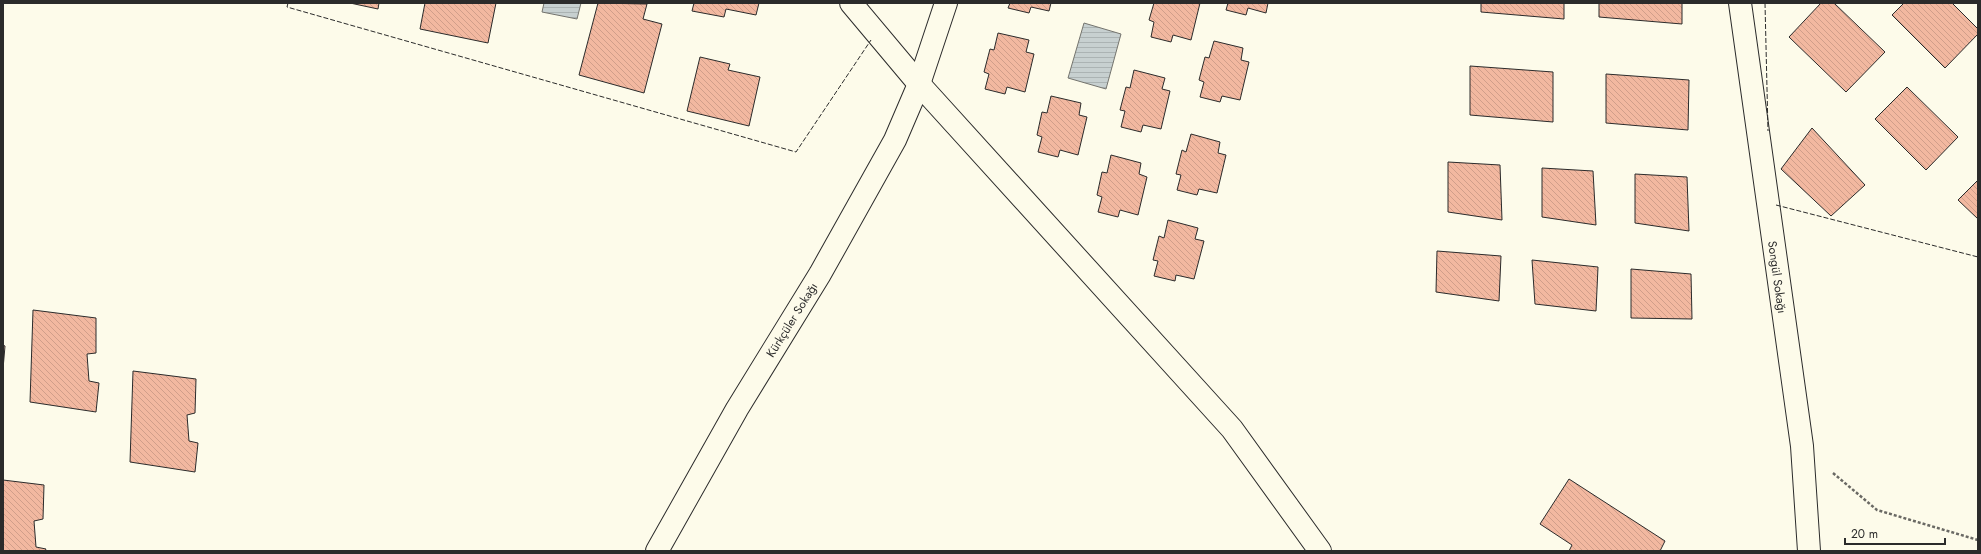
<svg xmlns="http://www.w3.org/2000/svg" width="1981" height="554" font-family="Jost,sans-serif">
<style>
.water{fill:url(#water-rules);stroke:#74746e}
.building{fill:url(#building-back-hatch);stroke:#2b2b2b}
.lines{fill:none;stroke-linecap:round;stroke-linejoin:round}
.minor-casing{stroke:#2b2b2b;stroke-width:24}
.path{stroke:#6a6964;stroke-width:2.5;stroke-dasharray:3 2;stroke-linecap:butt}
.minor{stroke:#fdfbea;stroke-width:22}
.fence{stroke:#2b2b2b;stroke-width:1;stroke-dasharray:5 2;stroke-linecap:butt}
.labels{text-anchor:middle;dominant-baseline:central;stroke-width:3;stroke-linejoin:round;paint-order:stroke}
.street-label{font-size:12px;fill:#2b2b2b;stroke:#fdfbea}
</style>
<defs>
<pattern id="water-rules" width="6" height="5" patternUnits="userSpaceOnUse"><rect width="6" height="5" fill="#c7d0d0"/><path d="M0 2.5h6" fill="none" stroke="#abb3b3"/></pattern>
<pattern id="building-back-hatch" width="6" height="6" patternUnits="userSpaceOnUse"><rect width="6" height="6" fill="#f2b8a0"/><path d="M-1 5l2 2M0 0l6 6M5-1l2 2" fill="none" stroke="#d09e8a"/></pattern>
</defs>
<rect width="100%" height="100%" fill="#fdfbea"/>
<g class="water">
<polygon points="544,3 581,3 577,19 542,12"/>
<polygon points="1084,23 1121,34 1106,89 1068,78"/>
</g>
<g class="building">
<polygon points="350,3 379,3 378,9"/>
<polygon points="425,3 496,3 488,43 420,29"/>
<polygon points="598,3 647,4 643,19 662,24 644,93 579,75"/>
<polygon points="694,3 759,3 756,15 726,9 724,17 692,11"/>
<polygon points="1010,3 1051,3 1049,11 1031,7 1029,13 1008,8"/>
<polygon points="1154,3 1200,3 1191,40 1173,35 1171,42 1151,37 1154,22 1149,20"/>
<polygon points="1228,3 1268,3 1266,13 1248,8 1246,15 1226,10"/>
<polygon points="1481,3 1564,3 1564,19 1481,12"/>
<polygon points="1599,3 1682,3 1682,24 1599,17"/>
<polygon points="1821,3 1834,3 1885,52 1846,92 1789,37"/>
<polygon points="1904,3 1952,3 1978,29 1978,34 1945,68 1892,15"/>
<polygon points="998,33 1029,40 1026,52 1034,54 1025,92 1007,87 1005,94 985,89 989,74 984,72 990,49 994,50"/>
<polygon points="1214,41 1243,48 1241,60 1249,62 1240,100 1222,96 1220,102 1200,97 1204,82 1199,80 1205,57 1209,58"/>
<polygon points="700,57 730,64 728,70 760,77 749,126 687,111"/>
<polygon points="1470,66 1553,72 1553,122 1470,115"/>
<polygon points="1134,70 1165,78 1162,89 1170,91 1161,129 1143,125 1141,132 1121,127 1125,111 1120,110 1126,87 1130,88"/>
<polygon points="1606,74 1689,80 1688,130 1606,123"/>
<polygon points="1907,87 1958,137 1926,170 1875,119"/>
<polygon points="1051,96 1081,103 1079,115 1087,117 1078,155 1060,150 1058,157 1038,152 1042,137 1037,135 1042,112 1047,113"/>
<polygon points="1812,128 1865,185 1831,216 1781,169"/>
<polygon points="1191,134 1220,142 1218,153 1226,155 1217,193 1199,189 1197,195 1177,190 1181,175 1176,174 1182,150 1186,152"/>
<polygon points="1111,155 1141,163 1139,174 1147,177 1138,215 1120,210 1118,217 1098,212 1102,197 1097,195 1102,172 1107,173"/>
<polygon points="1448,162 1500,165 1502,220 1448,212"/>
<polygon points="1542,168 1593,171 1596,225 1542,217"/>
<polygon points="1635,174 1687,177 1689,231 1635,223"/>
<polygon points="1978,180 1978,219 1958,200"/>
<polygon points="1168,220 1198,228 1195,239 1204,241 1194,279 1176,275 1175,281 1154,276 1158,261 1153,260 1159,236 1164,238"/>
<polygon points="1437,251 1501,256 1499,301 1436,292"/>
<polygon points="1532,260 1598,267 1596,311 1535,304"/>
<polygon points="1631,269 1691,274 1692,319 1631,318"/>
<polygon points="33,310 96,318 96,353 87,354 89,381 99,383 96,412 30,402"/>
<polygon points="3,345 5,346 3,369"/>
<polygon points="133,371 196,379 195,413 187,415 189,441 198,443 195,472 130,462"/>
<polygon points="1569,479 1665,541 1660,551 1569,551 1572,545 1540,524"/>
<polygon points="3,480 44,485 43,519 34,521 36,547 46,549 45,551 3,551"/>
</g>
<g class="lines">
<defs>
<g id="minor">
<polyline points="851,3 919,84 1232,429 1320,551"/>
<polyline points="1740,3 1802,446 1809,551"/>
<polyline points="657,551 737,409 820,274 895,140 919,84 946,3"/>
</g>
</defs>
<use href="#minor" class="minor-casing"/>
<polyline class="path" points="1833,473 1877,510 1978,540"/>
<use href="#minor" class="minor"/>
<g class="fence">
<polyline points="288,3 287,7 796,152 871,40"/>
<polyline points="1765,3 1768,131"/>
<polyline points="1776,205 1978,257"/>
</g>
</g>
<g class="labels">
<g class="street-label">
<text transform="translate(1777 277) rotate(82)">Songül Sokağı</text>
<text transform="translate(792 320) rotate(-58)">Kürkçüler Sokağı</text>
</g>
</g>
<rect width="1981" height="554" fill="none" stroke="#2b2b2b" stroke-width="8"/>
<path d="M1845 538v6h100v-6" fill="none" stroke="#2b2b2b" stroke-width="2"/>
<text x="1851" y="538" font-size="12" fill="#2b2b2b" stroke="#fdfbea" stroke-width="3" paint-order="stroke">20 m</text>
</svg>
